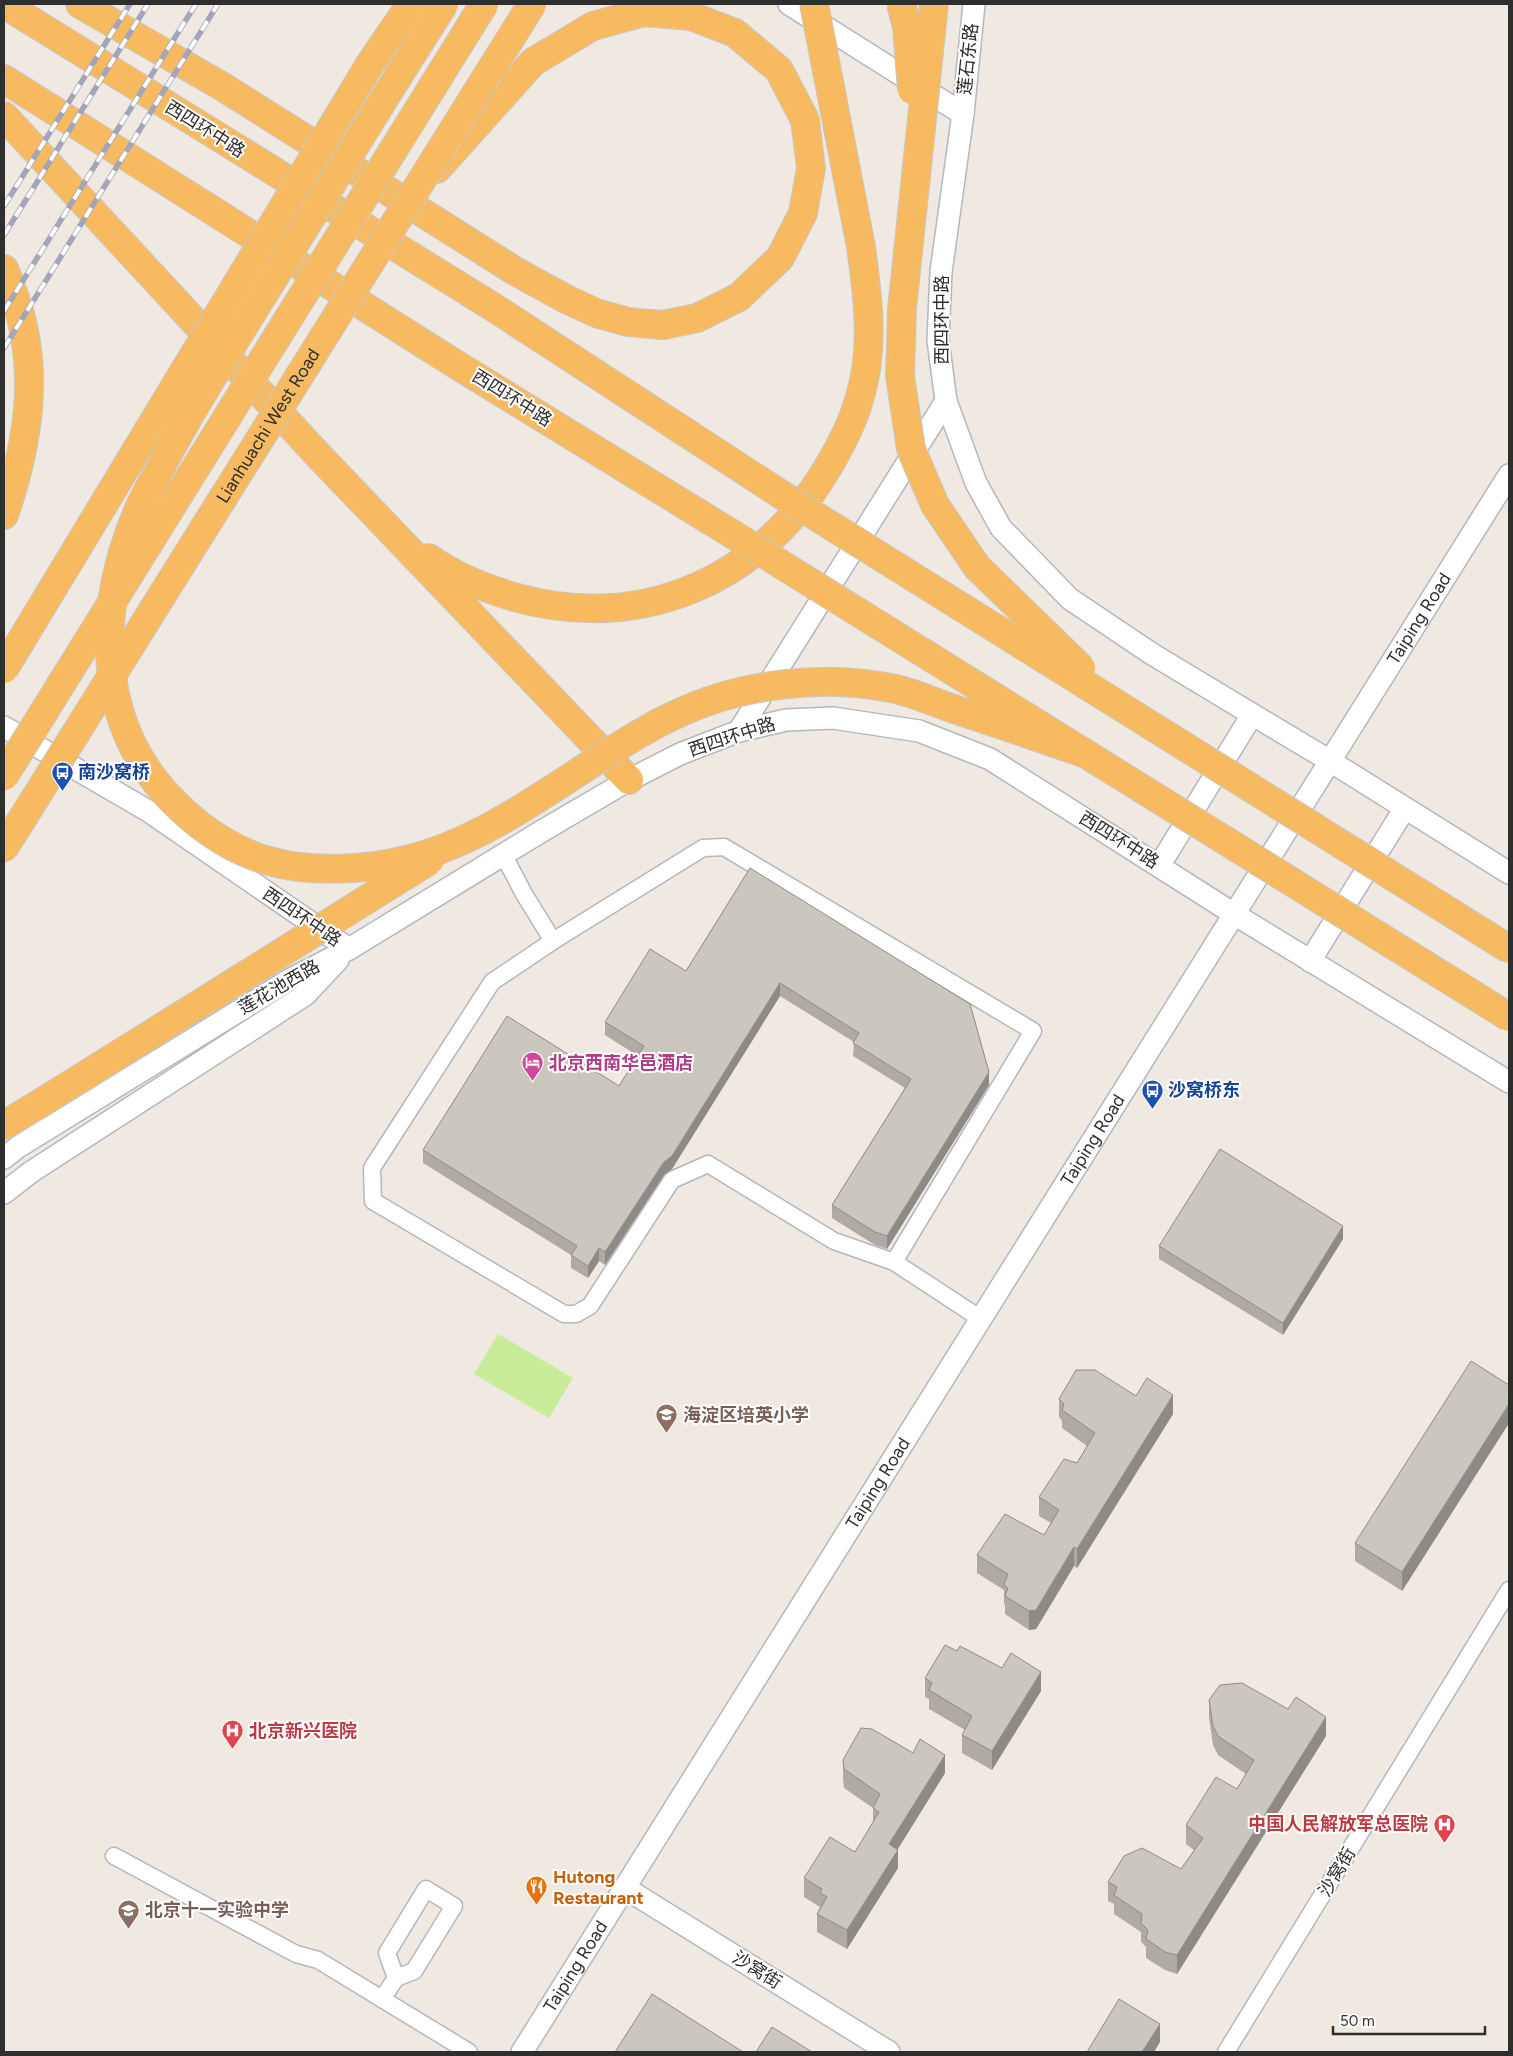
<svg xmlns="http://www.w3.org/2000/svg" width="1513" height="2056" font-family="Figtree,'Noto Sans SC',sans-serif">
<style>
.pitch{fill:#c9ec9a}
.lines{fill:none;stroke-linecap:round;stroke-linejoin:round}
.minor-casing{stroke:#b4b7c1;stroke-width:19}
.tertiary-casing{stroke:#b4b7c1;stroke-width:24}
.trunk-casing{stroke:#c9c9c9;stroke-width:30}
.minor{stroke:#fff;stroke-width:16}
.tertiary{stroke:#fff;stroke-width:21}
.trunk{stroke:#f8ba60;stroke-width:28}
.rail-casing{stroke:#a3a6b8;stroke-width:5.5}
.rail{stroke:#fff;stroke-width:4;stroke-dasharray:11;stroke-linecap:butt}
.trunk-bridge-casing{stroke:#c9c9c9;stroke-width:30;stroke-linecap:butt}
.trunk-bridge{stroke:#f8ba60;stroke-width:28}
.wall{fill:#afaba4}
.shaded-wall{fill:#8e8b86}
.building{fill:#cbc7bf;stroke:#8e8b86}
.labels{text-anchor:middle;dominant-baseline:central;stroke-width:4;stroke-linejoin:round;paint-order:stroke}
.street-label{font-size:18px;fill:#2e2e2e;stroke:#fff}
.transit-label{font-size:18px;font-weight:bold;fill:#164399;stroke:#fff;text-anchor:start}
.hotel-label{font-size:18px;font-weight:bold;fill:#b23c85;stroke:#fff;text-anchor:start}
.education-label{font-size:18px;font-weight:bold;fill:#785e54;stroke:#fff;text-anchor:start}
.health-label{font-size:18px;font-weight:bold;fill:#be3a42;stroke:#fff;text-anchor:start}
.food-label{font-size:18px;font-weight:bold;fill:#c56008;stroke:#fff;text-anchor:start}
</style>
<rect width="100%" height="100%" fill="#efe9e1"/>
<polygon class="pitch" points="498,1334 573,1378 549,1418 474,1374"/>
<g class="lines">
<defs>
<g id="minor">
<polyline points="503,854 524,894 553,941 703,848 724,847 1033,1031 894,1262 981,1319"/>
<polyline points="553,941 492,982 372,1168 373,1201 564,1314 576,1314 590,1306 672,1180 708,1164 834,1241 894,1262"/>
<polyline points="114,1856 296,1954 318,1960 469,2052"/>
<polyline points="382,1999 396,1978 414,1971 454,1906 426,1889 387,1953 396,1978"/>
<polyline points="1226,2052 1509,1590"/>
</g>
<g id="tertiary">
<polyline points="789,4 963,114"/>
<polyline points="974,4 963,114 941,272 938,340 946,401 976,483 1001,528 1070,599 1152,654 1330,761 1509,873"/>
<polyline points="4,727 150,812 349,949"/>
<polyline points="739,731 946,401"/>
<polyline points="1159,866 1252,715"/>
<polyline points="1310,961 1405,808"/>
<polyline points="4,1158 18,1147 289,980 349,949 542,831 629,780 680,754 739,731 786,720 833,718 919,731 990,759 1234,914 1509,1082"/>
<polyline points="4,1193 31,1172 305,995 338,960"/>
<polyline points="625,1888 889,2052"/>
<path id="s1" d="M522 2052 1509 475"/>
</g>
<g id="trunk">
<polyline points="4,4 493,307 782,495"/>
<polyline points="80,4 223,87 515,271 566,299 596,313 628,322 663,325 697,318 739,297 780,258 803,213 811,168 805,120 779,70 735,33 691,16 644,12 593,26 533,62 437,169"/>
<polyline points="4,79 457,365 742,540"/>
<polyline points="4,116 318,455 629,780"/>
<path d="M4 269C9 279 12 291 16 301 40 372 28 445 4 515"/>
<path d="M429 558C455 577 484 588 514 597 645 634 765 578 831 462 842 443 853 421 859 400 875 350 868 298 861 247"/>
<polyline points="4,1125 36,1106"/>
</g>
</defs>
<use href="#minor" class="minor-casing"/>
<use href="#tertiary" class="tertiary-casing"/>
<use href="#trunk" class="trunk-casing"/>
<use href="#minor" class="minor"/>
<use href="#tertiary" class="tertiary"/>
<use href="#trunk" class="trunk"/>
<defs>
<g id="rail">
<polyline points="4,206 130,4"/>
<polyline points="4,235 148,4"/>
<polyline points="4,311 196,4"/>
<polyline points="4,348 218,4"/>
</g>
</defs>
<use href="#rail" class="rail-casing"/>
<use href="#rail" class="rail"/>
<defs>
<g id="trunk-bridge">
<path d="M444 4C385 95 330 187 273 279 235 341 195 402 161 467 152 483 142 500 135 518 95 618 97 731 180 808 204 831 236 852 269 861 310 873 369 870 410 859 482 841 549 790 611 751 632 738 654 724 677 714 739 684 824 674 891 688 912 692 933 702 954 709 999 724 1044 739 1089 755"/>
<polyline points="814,4 861,247"/>
<polyline points="901,4 907,27 912,90"/>
<polyline points="934,4 902,309 900,376 911,449 935,505 977,567 1081,668"/>
<polyline points="782,495 1509,949"/>
<polyline points="742,540 1509,1017"/>
<polyline points="4,669 370,64 411,4"/>
<polyline points="4,776 484,4"/>
<path id="s2" d="M4 848 532 4"/>
<polyline points="36,1106 430,860"/>
</g>
</defs>
<use href="#trunk-bridge" class="trunk-bridge-casing"/>
<use href="#trunk-bridge" class="trunk-bridge"/>
</g>
<g class="wall">
<polygon points="750,868 989,1085 887,1249 875,1245 832,1218 832,1205 905,1088 853,1056 854,1042 780,996 672,1169 664,1175 605,1265 599,1261 588,1278 571,1268 571,1255 423,1163 423,1150 619,1086 638,1056 605,1035 605,1022 686,971"/>
<polygon points="1343,1239 1283,1335 1159,1259 1159,1246"/>
<polygon points="1509,1385 1509,1423 1402,1591 1355,1561 1355,1543"/>
<polygon points="1136,1396 1173,1414 1077,1568 1074,1566 1036,1629 1029,1630 1005,1614 1005,1605 1004,1604 1004,1590 977,1573 977,1555 1044,1535 1051,1523 1039,1516 1039,1497 1077,1463 1087,1446 1062,1428 1062,1421 1059,1417 1059,1399"/>
<polygon points="925,1678 1041,1691 992,1770 962,1753 962,1735 965,1730 929,1709 929,1699 925,1697"/>
<polygon points="1209,1700 1326,1736 1177,1974 1165,1970 1146,1958 1146,1947 1141,1942 1141,1932 1114,1914 1114,1904 1108,1901 1108,1882 1181,1869 1194,1850 1186,1844 1186,1825 1237,1789 1246,1774 1218,1755 1213,1745 1209,1718"/>
<polygon points="843,1760 945,1773 898,1849 898,1868 847,1949 817,1932 817,1914 820,1907 804,1897 804,1878 855,1852 873,1823 873,1808 844,1788 843,1779"/>
</g>
<g class="shaded-wall">
<polygon points="780,983 780,996 672,1169 664,1175 605,1265 605,1252"/>
<polygon points="989,1072 989,1085 887,1249 887,1236"/>
<polygon points="1343,1226 1343,1239 1283,1335 1283,1323"/>
<polygon points="599,1248 599,1261 588,1278 588,1266"/>
<polygon points="1173,1395 1173,1414 1077,1568 1077,1549"/>
<polygon points="1509,1404 1509,1423 1402,1591 1402,1572"/>
<polygon points="1074,1547 1074,1566 1036,1629 1029,1630 1029,1611"/>
<polygon points="1041,1672 1041,1691 992,1770 992,1751"/>
<polygon points="1326,1717 1326,1736 1177,1974 1177,1955"/>
<polygon points="945,1755 945,1773 889,1863 889,1844"/>
<polygon points="898,1850 898,1868 847,1949 847,1930"/>
<polygon points="1160,2024 1160,2042 1154,2052 1142,2052"/>
</g>
<g class="building">
<polygon points="750,868 970,1004 989,1072 887,1236 875,1232 832,1205 911,1079 853,1043 859,1033 780,983 672,1156 664,1162 605,1252 599,1248 588,1266 571,1255 577,1246 423,1150 507,1016 619,1086 644,1046 605,1022 650,949 686,971"/>
<polygon points="1220,1149 1343,1226 1283,1323 1159,1246"/>
<polygon points="1471,1361 1509,1385 1509,1404 1402,1572 1355,1543"/>
<polygon points="1076,1370 1095,1370 1136,1396 1147,1378 1173,1395 1077,1549 1074,1547 1036,1610 1029,1611 1005,1596 1008,1588 1004,1585 1008,1574 977,1555 1005,1514 1044,1535 1059,1510 1039,1497 1064,1459 1077,1463 1095,1433 1062,1410 1064,1404 1059,1399"/>
<polygon points="945,1645 957,1651 960,1646 1002,1668 1011,1653 1041,1672 992,1751 962,1735 972,1716 929,1690 932,1683 925,1678"/>
<polygon points="1242,1683 1288,1709 1296,1697 1326,1717 1177,1955 1165,1952 1146,1939 1148,1930 1141,1923 1142,1914 1114,1895 1117,1887 1108,1882 1124,1856 1142,1848 1181,1869 1203,1838 1186,1825 1216,1777 1237,1789 1254,1760 1218,1736 1213,1726 1209,1700 1220,1685"/>
<polygon points="861,1728 872,1729 913,1753 920,1739 945,1755 889,1844 898,1850 847,1930 817,1914 827,1897 820,1893 822,1889 804,1878 830,1837 855,1852 879,1812 873,1808 880,1794 844,1769 843,1760"/>
<polygon points="652,1994 743,2052 615,2052"/>
<polygon points="1119,1999 1160,2024 1142,2052 1087,2052"/>
<polygon points="772,2027 812,2052 756,2052"/>
</g>
<defs>
<symbol id="bus-pin" viewBox="-11 -11 22 30"><path d="M0 17L-7.5 6A9.5 9.5 0 1 1 7.5 6Z" fill="#1a4fb4" stroke="#fff"/><path d="M-5-6H5V4H4V6H2V4H-2V6H-4V4H-5ZM-3.5-4V0h7V-4ZM-3.5 1.2v1.5H-2V1.2ZM2 1.2v1.5H3.5V1.2Z" fill="#fff"/></symbol>
<symbol id="hotel-pin" viewBox="-11 -11 22 30"><path d="M0 17L-7.5 6A9.5 9.5 0 1 1 7.5 6Z" fill="#d1479c" stroke="#fff"/><path d="M-6-4.5h1.5V1H6V5H4.5V3h-9V5H-6ZM-4 0a1.8 1.8 0 1 1 3.6 0ZM.5 0V-2.5h3Q6-2.5 6 0Z" fill="#fff"/></symbol>
<symbol id="school-pin" viewBox="-11 -11 22 30"><path d="M0 17L-7.5 6A9.5 9.5 0 1 1 7.5 6Z" fill="#8d6e63" stroke="#fff"/><path d="M0-5L7-2L0 1L-7-2ZM-4 1L0 2.5L4 1V4Q0 6-4 4Z" fill="#fff"/></symbol>
<symbol id="hospital-pin" viewBox="-11 -11 22 30"><path d="M0 17L-7.5 6A9.5 9.5 0 1 1 7.5 6Z" fill="#e0444e" stroke="#fff"/><path d="M-5-5h3v3.5h4V-5h3V5h-3V1.5h-4V5h-3Z" fill="#fff"/></symbol>
<symbol id="restaurant-pin" viewBox="-11 -11 22 30"><path d="M0 17L-7.5 6A9.5 9.5 0 1 1 7.5 6Z" fill="#e8710a" stroke="#fff"/><path d="M-5-6h1v4h1v-4h1v4h1v-4h1v5L-1.5 .5V6h-2V.5L-5-1ZM5-6V6H3V1.5H1.5Q1.5-4 5-6Z" fill="#fff"/></symbol>
</defs>
<g fill-rule="evenodd">
<use href="#bus-pin" x="50" y="760" width="25" height="34"/>
<use href="#hotel-pin" x="520" y="1050" width="25" height="34"/>
<use href="#bus-pin" x="1140" y="1078" width="25" height="34"/>
<use href="#school-pin" x="654" y="1402" width="25" height="34"/>
<use href="#hospital-pin" x="220" y="1718" width="25" height="34"/>
<use href="#hospital-pin" x="1432" y="1812" width="25" height="34"/>
<use href="#restaurant-pin" x="524" y="1874" width="25" height="34"/>
<use href="#school-pin" x="116" y="1898" width="25" height="34"/>
</g>
<g class="labels">
<g class="street-label">
<text transform="translate(968 59) rotate(-84)">莲石东路</text>
<text transform="translate(205 129) rotate(32)">西四环中路</text>
<text transform="translate(942 320) rotate(-90)">西四环中路</text>
<text transform="translate(512 398) rotate(32)">西四环中路</text>
<text stroke="none"><textPath href="#s2" startOffset="498">Lianhuachi West Road</textPath></text>
<text stroke="none"><textPath href="#s1" startOffset="1691">Taiping Road</textPath></text>
<text transform="translate(732 737) rotate(-18)">西四环中路</text>
<text transform="translate(1119 840) rotate(32)">西四环中路</text>
<text transform="translate(302 917) rotate(34)">西四环中路</text>
<text transform="translate(279 987) rotate(-30)">莲花池西路</text>
<text stroke="none"><textPath href="#s1" startOffset="1076">Taiping Road</textPath></text>
<text stroke="none"><textPath href="#s1" startOffset="671">Taiping Road</textPath></text>
<text transform="translate(1337 1872) rotate(-59)">沙窝街</text>
<text stroke="none"><textPath href="#s1" startOffset="101">Taiping Road</textPath></text>
<text transform="translate(757 1970) rotate(32)">沙窝街</text>
</g>
<g class="transit-label">
<text x="78" y="772">南沙窝桥</text>
<text x="1168" y="1090">沙窝桥东</text>
</g>
<g class="hotel-label">
<text x="549" y="1063">北京西南华邑酒店</text>
</g>
<g class="education-label">
<text x="683" y="1415">海淀区培英小学</text>
<text x="145" y="1910">北京十一实验中学</text>
</g>
<g class="health-label">
<text x="249" y="1731">北京新兴医院</text>
<text x="1428" y="1824" text-anchor="end">中国人民解放军总医院</text>
</g>
<g class="food-label">
<text x="553" y="1877">Hutong<tspan x="553" dy="21">Restaurant</tspan></text>
</g>
</g>
<rect width="1513" height="2056" fill="none" stroke="#2e2e2e" stroke-width="10"/>
<path d="M1333 2026v8h152v-8" fill="none" stroke="#2e2e2e" stroke-width="2.5"/>
<text x="1340" y="2026" font-size="15" fill="#2e2e2e" stroke="#ffffff" stroke-width="4" paint-order="stroke">50 m</text>
</svg>
